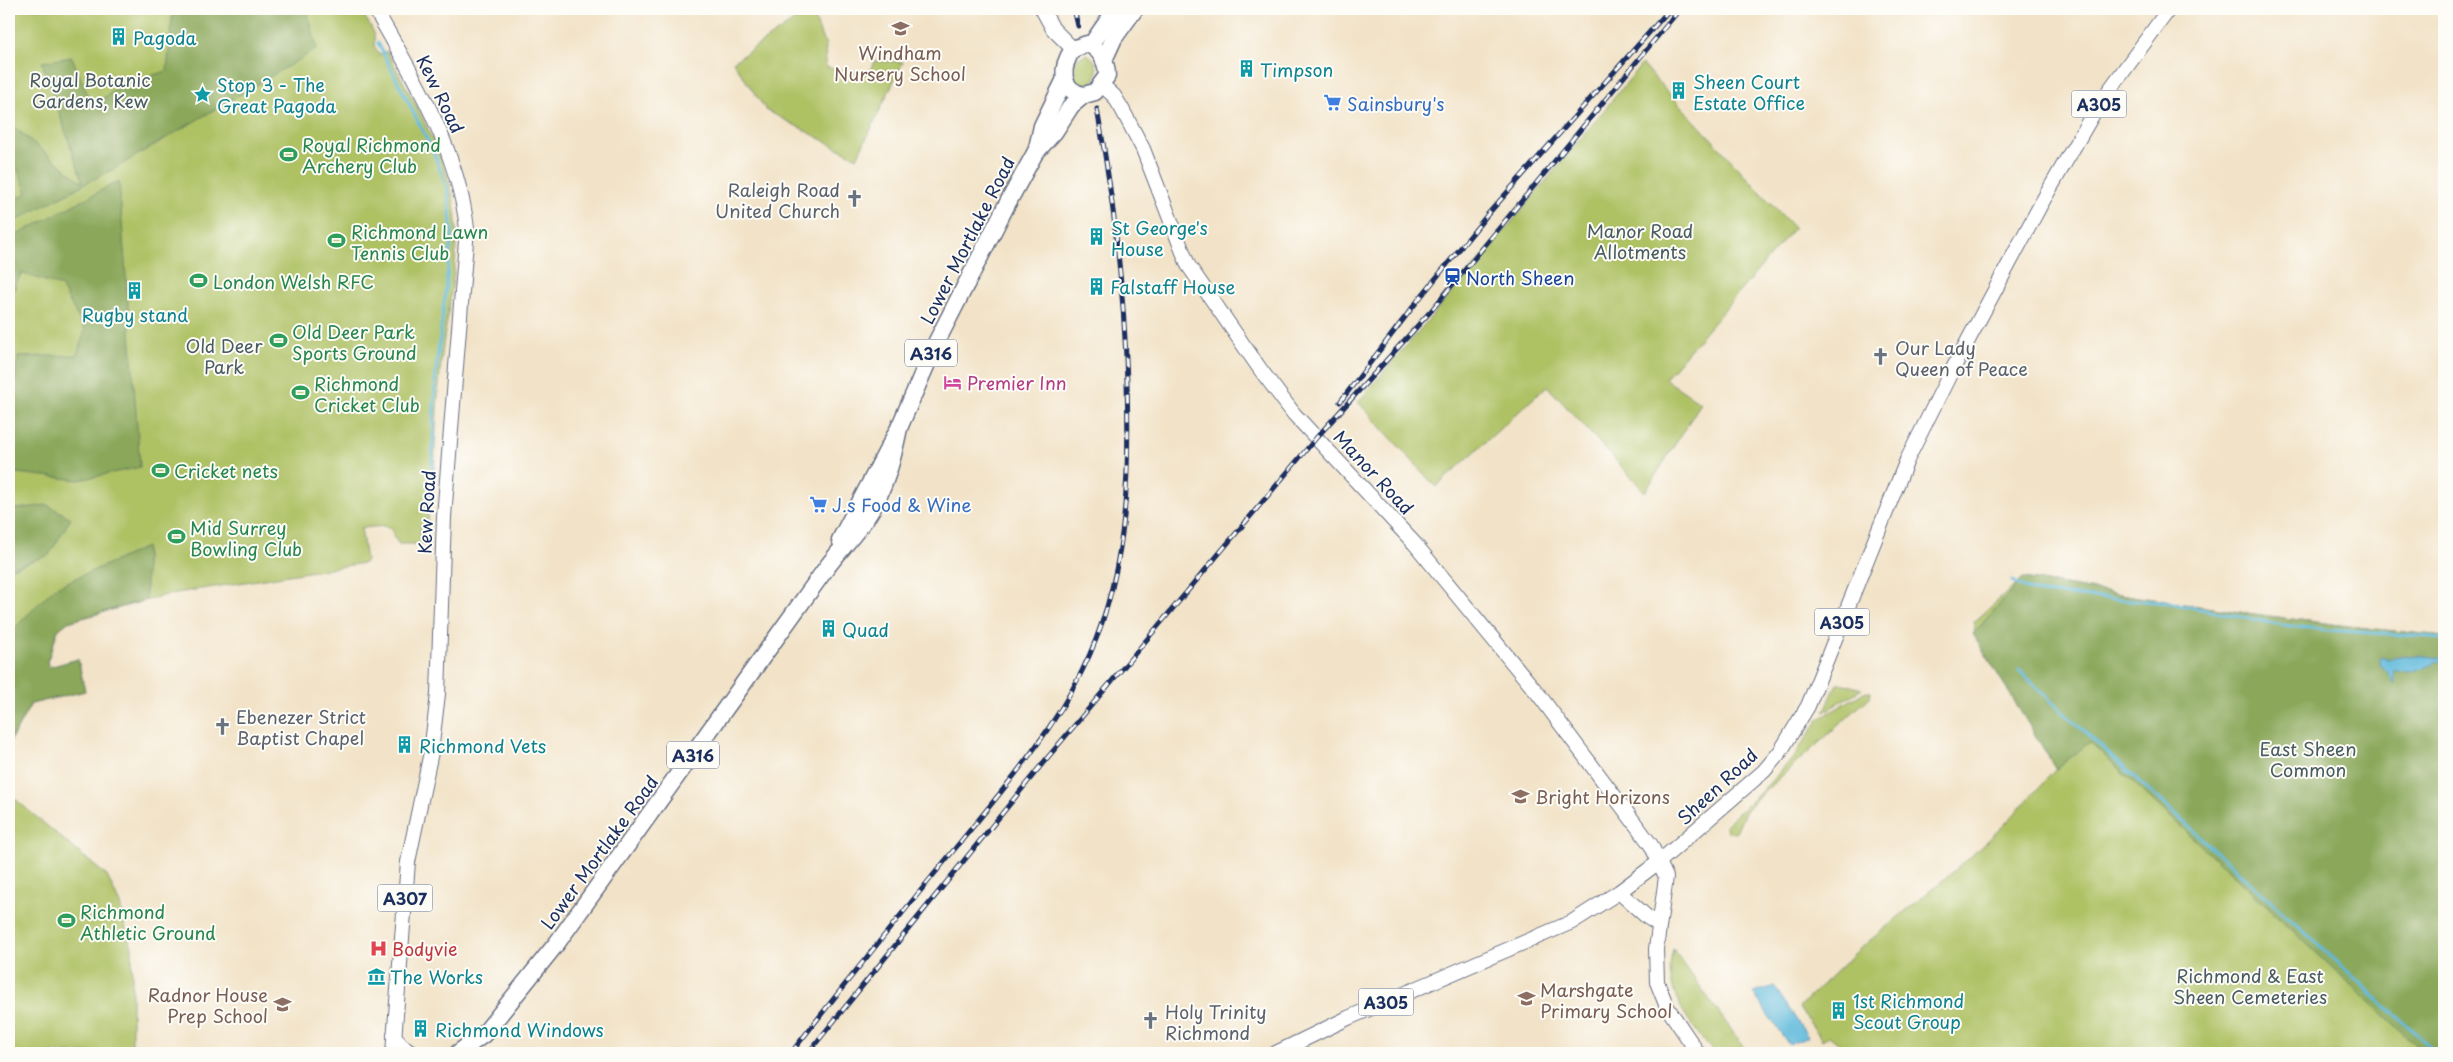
<svg xmlns="http://www.w3.org/2000/svg" width="2453" height="1062" font-family="'Playpen Sans',sans-serif">
<style>
.green{fill:#aec164;stroke:#647861}
.forest{fill:#8aa75a;stroke:#526b5c}
.water{fill:#5eb9db;stroke:#3c749c}
.lines{fill:none;stroke-linecap:round;stroke-linejoin:round}
.stream{stroke:#5eb9db;stroke-width:3}
.major-casing{stroke:#666e83;stroke-width:16}
.highway-casing{stroke:#666e83;stroke-width:19}
.major{stroke:#fff;stroke-width:14}
.highway{stroke:#fff;stroke-width:16}
.rail-casing{stroke:#1b2f5e;stroke-width:5}
.rail{stroke:#fdfcf7;stroke-width:3;stroke-dasharray:9;stroke-linecap:butt}
.labels{text-anchor:middle;dominant-baseline:central;stroke-width:4;stroke-linejoin:round;paint-order:stroke}
.shield{fill:#fdfcf7;stroke:#5f6c8c;stroke-width:1}
.shield-label{font-size:16px;font-weight:bold;fill:#1b2f5e}
.culture-label{font-size:18px;fill:#0d838f;stroke:#fdfcf7;text-anchor:start}
.education-label{font-size:18px;fill:#785e54;stroke:#fdfcf7;text-anchor:start}
.park-label{font-size:18px;fill:#475b60;stroke:#fdfcf7}
.street-label{font-size:18px;fill:#1b2f5e;stroke:#fdfcf7}
.shop-label{font-size:18px;fill:#366cbe;stroke:#fdfcf7;text-anchor:start}
.leisure-label{font-size:18px;fill:#27864d;stroke:#fdfcf7;text-anchor:start}
.worship-label{font-size:18px;fill:#5b616d;stroke:#fdfcf7;text-anchor:start}
.transit-label{font-size:18px;fill:#164399;stroke:#fdfcf7;text-anchor:start}
.hotel-label{font-size:18px;fill:#b23c85;stroke:#fdfcf7;text-anchor:start}
.health-label{font-size:18px;fill:#be3a42;stroke:#fdfcf7;text-anchor:start}
</style>
<rect width="100%" height="100%" fill="#fdfcf7"/>
<filter id="ink" filterUnits="userSpaceOnUse"><feTurbulence type="fractalNoise" baseFrequency=".02" numOctaves="2"/><feDisplacementMap in="SourceGraphic" scale="10" xChannelSelector="R" yChannelSelector="G"/><feConvolveMatrix kernelMatrix="1 2 1 2 8 2 1 2 1" color-interpolation-filters="sRGB"/></filter>
<filter id="wash" filterUnits="userSpaceOnUse"><feTurbulence type="fractalNoise" baseFrequency=".0096" numOctaves="4" result="noise"/><feDisplacementMap in="SourceGraphic" scale="20" xChannelSelector="R" yChannelSelector="G"/><feGaussianBlur stdDeviation="1.12" result="paint"/><feColorMatrix in="noise" values="0 0 0 0 0 0 0 0 0 0 0 0 0 0 0 0 0 1.4 0 .05"/><feComposite in="paint" operator="in"/></filter>
<g filter="url(#wash)">
<rect width="100%" height="100%" fill="#f2e3c8"/>
<g class="green">
<path d="M9 9H359C366 19 378 33 374 45L379 55 387 51C410 96 438 140 451 189 465 243 448 300 442 354 436 403 435 453 433 502L429 506 428 520 421 527 420 538 426 544H399L393 536 392 528H387L386 526 361 528 366 561 364 563 170 594 68 622 58 630 47 662 49 668 78 659 85 691 31 704 9 743Z"/>
<polygon points="816,14 815,19 823,41 826,42 825,64 828,68 869,73 874,61 903,62 857,158 766,110 733,62 801,16"/>
<path d="M1087 54C1099 61 1099 71 1093 82L1084 86 1076 81 1072 69 1076 59Z"/>
<polygon points="1642,64 1794,228 1665,379 1701,403 1645,492 1547,386 1436,487 1358,402 1501,235"/>
<path d="M2023 578C2163 602 2303 623 2444 636V1053H1836L1844 1048 1829 1036 1822 1040 1799 1007 1856 952 1967 860 2005 824 2056 769 2034 733 2010 666 1974 634V622Z"/>
<polygon points="1837,684 1845,684 1862,689 1824,712"/>
<polygon points="1866,691 1871,692 1870,697 1755,800 1744,814 1736,833 1728,832 1725,825 1760,793 1793,758 1819,719"/>
<polygon points="9,794 107,876 120,904 128,938 132,946 132,1053 9,1053"/>
<path d="M1673 949 1748 1053H1714C1690 1023 1661 991 1673 949Z"/>
</g>
<g class="forest">
<polygon points="173,9 307,9 317,49 117,167 9,224 9,202 27,193 9,147 9,123 83,183 42,62 72,57 92,106 125,83 167,71"/>
<polygon points="119,181 140,467 79,480 9,472 9,396 12,393 18,357 77,355 85,330 61,286 21,273 9,302 9,239"/>
<polygon points="47,505 71,518 49,555 9,569 9,510"/>
<polygon points="146,547 146,600 68,622 58,630 47,662 49,667 78,659 85,691 31,704 9,743 9,634 54,588"/>
<path d="M2023 578C2163 602 2303 623 2444 636V1053H2424L2090 742 2056 769 1973 634Z"/>
</g>
<g class="water">
<path d="M2417 655C2425 657 2437 656 2444 660V663L2437 661C2424 668 2408 675 2393 670L2396 685 2386 670 2381 666 2380 660 2382 657 2387 659Z"/>
<polygon points="1774,986 1808,1037 1789,1045 1753,993"/>
</g>
<g class="lines">
<g class="stream">
<polyline points="378,43 433,151 448,192 452,233 435,380 431,504"/>
<polyline points="2012,581 2024,588 2041,593 2170,603 2282,625 2328,630 2444,638"/>
<polyline points="2019,670 2052,702 2437,1053"/>
</g>
</g>
</g>
<g filter="url(#ink)">
<g class="lines">
<defs>
<g id="major">
<path d="M375 9C413 75 459 152 467 229L444 517 438 694 431 752 408 862 393 1053"/>
<polyline points="1042,9 1053,29 1073,49"/>
<polyline points="1102,85 1114,96 1122,109 1143,149 1188,265 1260,369 1294,414 1415,544 1539,695 1651,845 1666,877 1656,949 1657,982 1667,1007 1698,1053"/>
<polyline points="1619,892 1647,917 1658,924"/>
<polyline points="394,1035 401,1045 413,1053"/>
<polyline points="1276,1053 1348,1018 1572,922 1619,892 1660,861 1764,771 1780,752 1808,706 1907,460 1949,376 2041,204 2097,107 2169,9"/>
</g>
<g id="highway">
<path d="M1087 44C1100 48 1107 62 1107 76L1095 92 1084 95C1059 91 1061 66 1073 49Z"/>
<polyline points="1091,45 1116,9"/>
<polyline points="1104,60 1114,38 1135,9"/>
<polyline points="1037,148 1042,126 1064,81"/>
<polyline points="840,540 899,428 935,345 1006,206 1035,153 1055,131 1071,106 1084,95"/>
<path d="M458 1053 484 1034 557 943 827 567C840 550 856 533 868 515 885 490 893 458 899 428"/>
</g>
</defs>
<use href="#major" class="major-casing"/>
<use href="#highway" class="highway-casing"/>
<use href="#major" class="major"/>
<use href="#highway" class="highway"/>
<defs>
<g id="rail">
<polyline points="1074,9 1078,26"/>
<polyline points="1340,402 1419,299 1488,214 1670,9"/>
<path d="M791 1053C844 985 898 918 953 851 999 794 1049 738 1082 671 1127 581 1130 481 1127 382 1124 291 1114 200 1097 109"/>
<polyline points="808,1053 1043,763 1317,437 1430,312 1680,9"/>
</g>
</defs>
<use href="#rail" class="rail-casing"/>
<use href="#rail" class="rail"/>
</g>
</g>
<defs>
<symbol id="school-bare" viewBox="-9 -9 18 18"><path d="M0-5L7-2L0 1L-7-2ZM-4 1L0 2.5L4 1V4Q0 6-4 4Z" fill="#8d6e63" stroke="#fdfcf7" stroke-width="2.5" paint-order="stroke"/></symbol>
<symbol id="building-bare" viewBox="-9 -9 18 18"><path d="M-4-6H4V6H1V3H-1V6H-4ZM-2.5-4.3h1.7v1.8h-1.7ZM.8-4.3h1.7v1.8H.8ZM-2.5-1h1.7V.8h-1.7ZM.8-1h1.7V.8H.8Z" fill="#0f9aa8" stroke="#fdfcf7" stroke-width="2.5" paint-order="stroke"/></symbol>
<symbol id="sight-bare" viewBox="-9 -9 18 18"><path d="M0-6L1.8-2.2L6-1.7L2.9 1.2L3.7 5.4L0 3.3L-3.7 5.4L-2.9 1.2L-6-1.7L-1.8-2.2Z" fill="#0f9aa8" stroke="#fdfcf7" stroke-width="2.5" paint-order="stroke"/></symbol>
<symbol id="supermarket-bare" viewBox="-9 -9 18 18"><path d="M-6-5.5h2.5l.6 2H6L4.5 2H-2.5L-4.4-4H-6ZM-1.5 3.2a1.3 1.3 0 1 0 .1 0ZM3 3.2a1.3 1.3 0 1 0 .1 0Z" fill="#3f7fe0" stroke="#fdfcf7" stroke-width="2.5" paint-order="stroke"/></symbol>
<symbol id="stadium-bare" viewBox="-9 -9 18 18"><path d="M0-5a6.5 5 0 1 0 0 10a6.5 5 0 1 0 0-10ZM-3.5-1.8h7v3.6h-7Z" fill="#2e9e5b" stroke="#fdfcf7" stroke-width="2.5" paint-order="stroke"/></symbol>
<symbol id="church-bare" viewBox="-9 -9 18 18"><path d="M-1.2-6h2.4v3.5h3.3v2.4h-3.3V6h-2.4V-.1h-3.3v-2.4h3.3Z" fill="#6b7280" stroke="#fdfcf7" stroke-width="2.5" paint-order="stroke"/></symbol>
<symbol id="station-bare" viewBox="-9 -9 18 18"><path d="M-3-6H3Q5-6 5-4V2Q5 4 3 4L4.5 6H3L1.5 4h-3L-3 6H-4.5L-3 4Q-5 4-5 2V-4Q-5-6-3-6ZM-3.5-4v3h7v-3ZM-3.5 1v1.5H-2V1ZM2 1v1.5H3.5V1Z" fill="#1a4fb4" stroke="#fdfcf7" stroke-width="2.5" paint-order="stroke"/></symbol>
<symbol id="hotel-bare" viewBox="-9 -9 18 18"><path d="M-6-4.5h1.5V1H6V5H4.5V3h-9V5H-6ZM-4 0a1.8 1.8 0 1 1 3.6 0ZM.5 0V-2.5h3Q6-2.5 6 0Z" fill="#d1479c" stroke="#fdfcf7" stroke-width="2.5" paint-order="stroke"/></symbol>
<symbol id="hospital-bare" viewBox="-9 -9 18 18"><path d="M-5-5h3v3.5h4V-5h3V5h-3V1.5h-4V5h-3Z" fill="#e0444e" stroke="#fdfcf7" stroke-width="2.5" paint-order="stroke"/></symbol>
<symbol id="museum-bare" viewBox="-9 -9 18 18"><path d="M0-6L6-3V-2H-6V-3ZM-5-1h2V3h-2ZM-1-1h2V3h-2ZM3-1h2V3H3ZM-6 4H6V6H-6Z" fill="#0f9aa8" stroke="#fdfcf7" stroke-width="2.5" paint-order="stroke"/></symbol>
</defs>
<g fill-rule="evenodd">
<use href="#school-bare" x="888" y="16" width="25" height="25"/>
<use href="#building-bare" x="106" y="24" width="25" height="25"/>
<use href="#building-bare" x="1234" y="56" width="25" height="25"/>
<use href="#building-bare" x="1666" y="78" width="25" height="25"/>
<use href="#sight-bare" x="190" y="82" width="25" height="25"/>
<use href="#supermarket-bare" x="1320" y="90" width="25" height="25"/>
<use href="#stadium-bare" x="276" y="142" width="25" height="25"/>
<use href="#church-bare" x="842" y="186" width="25" height="25"/>
<use href="#building-bare" x="1084" y="224" width="25" height="25"/>
<use href="#stadium-bare" x="324" y="228" width="25" height="25"/>
<use href="#station-bare" x="1440" y="264" width="25" height="25"/>
<use href="#stadium-bare" x="186" y="268" width="25" height="25"/>
<use href="#building-bare" x="1084" y="274" width="25" height="25"/>
<use href="#building-bare" x="122" y="278" width="25" height="25"/>
<use href="#stadium-bare" x="266" y="328" width="25" height="25"/>
<use href="#church-bare" x="1868" y="344" width="25" height="25"/>
<use href="#hotel-bare" x="940" y="370" width="25" height="25"/>
<use href="#stadium-bare" x="288" y="380" width="25" height="25"/>
<use href="#stadium-bare" x="148" y="458" width="25" height="25"/>
<use href="#supermarket-bare" x="806" y="492" width="25" height="25"/>
<use href="#stadium-bare" x="164" y="524" width="25" height="25"/>
<use href="#building-bare" x="816" y="616" width="25" height="25"/>
<use href="#church-bare" x="210" y="714" width="25" height="25"/>
<use href="#building-bare" x="392" y="732" width="25" height="25"/>
<use href="#school-bare" x="1508" y="784" width="25" height="25"/>
<use href="#stadium-bare" x="54" y="908" width="25" height="25"/>
<use href="#hospital-bare" x="366" y="936" width="25" height="25"/>
<use href="#museum-bare" x="364" y="964" width="25" height="25"/>
<use href="#school-bare" x="1514" y="986" width="25" height="25"/>
<use href="#school-bare" x="270" y="992" width="25" height="25"/>
<use href="#building-bare" x="1826" y="998" width="25" height="25"/>
<use href="#church-bare" x="1138" y="1008" width="25" height="25"/>
<use href="#building-bare" x="408" y="1016" width="25" height="25"/>
</g>
<g class="labels">
<g class="shield">
<rect x="2071.5" y="90.5" width="55" height="27" rx="4"/>
<rect x="905" y="339.5" width="52" height="27" rx="4"/>
<rect x="1814.5" y="608.5" width="55" height="27" rx="4"/>
<rect x="667" y="741.5" width="52" height="27" rx="4"/>
<rect x="377.5" y="884.5" width="55" height="27" rx="4"/>
<rect x="1358.5" y="988.5" width="55" height="27" rx="4"/>
</g>
<g class="shield-label">
<text x="2099" y="104">A305</text>
<text x="931" y="353">A316</text>
<text x="1842" y="622">A305</text>
<text x="693" y="755">A316</text>
<text x="405" y="898">A307</text>
<text x="1386" y="1002">A305</text>
</g>
<g class="culture-label">
<text x="133" y="37">Pagoda</text>
<text x="1260" y="69">Timpson</text>
<text x="1693" y="81">Sheen Court<tspan x="1693" dy="21">Estate Office</tspan></text>
<text x="217" y="84">Stop 3 - The<tspan x="217" dy="21">Great Pagoda</tspan></text>
<text x="1111" y="227">St George's<tspan x="1111" dy="21">House</tspan></text>
<text x="1110" y="286">Falstaff House</text>
<text x="135" y="314" text-anchor="middle">Rugby stand</text>
<text x="842" y="629">Quad</text>
<text x="419" y="745">Richmond Vets</text>
<text x="390" y="976">The Works</text>
<text x="1853" y="1000">1st Richmond<tspan x="1853" dy="21">Scout Group</tspan></text>
<text x="435" y="1029">Richmond Windows</text>
</g>
<g class="education-label">
<text x="900" y="52" text-anchor="middle">Windham<tspan x="900" dy="21">Nursery School</tspan></text>
<text x="1535" y="796">Bright Horizons</text>
<text x="1540" y="989">Marshgate<tspan x="1540" dy="21">Primary School</tspan></text>
<text x="268" y="994" text-anchor="end">Radnor House<tspan x="268" dy="21">Prep School</tspan></text>
</g>
<g class="park-label">
<text x="90" y="79">Royal Botanic<tspan x="90" dy="21">Gardens, Kew</tspan></text>
<text x="1640" y="230">Manor Road<tspan x="1640" dy="21">Allotments</tspan></text>
<text x="224" y="345">Old Deer<tspan x="224" dy="21">Park</tspan></text>
<text x="2308" y="748">East Sheen<tspan x="2308" dy="21">Common</tspan></text>
<text x="2250" y="975">Richmond &amp; East<tspan x="2250" dy="21">Sheen Cemeteries</tspan></text>
</g>
<g class="street-label">
<text transform="translate(441 94) rotate(64)">Kew Road</text>
<text transform="translate(967 240) rotate(-63)">Lower Mortlake Road</text>
<text transform="translate(1374 472) rotate(47)">Manor Road</text>
<text transform="translate(426 512) rotate(-87)">Kew Road</text>
<text transform="translate(1717 786) rotate(-43)">Sheen Road</text>
<text transform="translate(599 852) rotate(-54)">Lower Mortlake Road</text>
</g>
<g class="shop-label">
<text x="1347" y="103">Sainsbury's</text>
<text x="832" y="504">J.s Food &amp; Wine</text>
</g>
<g class="leisure-label">
<text x="302" y="144">Royal Richmond<tspan x="302" dy="21">Archery Club</tspan></text>
<text x="351" y="231">Richmond Lawn<tspan x="351" dy="21">Tennis Club</tspan></text>
<text x="213" y="281">London Welsh RFC</text>
<text x="292" y="331">Old Deer Park<tspan x="292" dy="21">Sports Ground</tspan></text>
<text x="314" y="383">Richmond<tspan x="314" dy="21">Cricket Club</tspan></text>
<text x="174" y="470">Cricket nets</text>
<text x="190" y="527">Mid Surrey<tspan x="190" dy="21">Bowling Club</tspan></text>
<text x="80" y="911">Richmond<tspan x="80" dy="21">Athletic Ground</tspan></text>
</g>
<g class="worship-label">
<text x="840" y="189" text-anchor="end">Raleigh Road<tspan x="840" dy="21">United Church</tspan></text>
<text x="1895" y="347">Our Lady<tspan x="1895" dy="21">Queen of Peace</tspan></text>
<text x="236" y="716">Ebenezer Strict<tspan x="236" dy="21">Baptist Chapel</tspan></text>
<text x="1165" y="1011">Holy Trinity<tspan x="1165" dy="21">Richmond</tspan></text>
</g>
<g class="transit-label">
<text x="1466" y="277">North Sheen</text>
</g>
<g class="hotel-label">
<text x="967" y="382">Premier Inn</text>
</g>
<g class="health-label">
<text x="392" y="948">Bodyvie</text>
</g>
</g>
<rect width="2453" height="1062" fill="none" stroke="#fdfcf7" stroke-width="30"/>
</svg>
